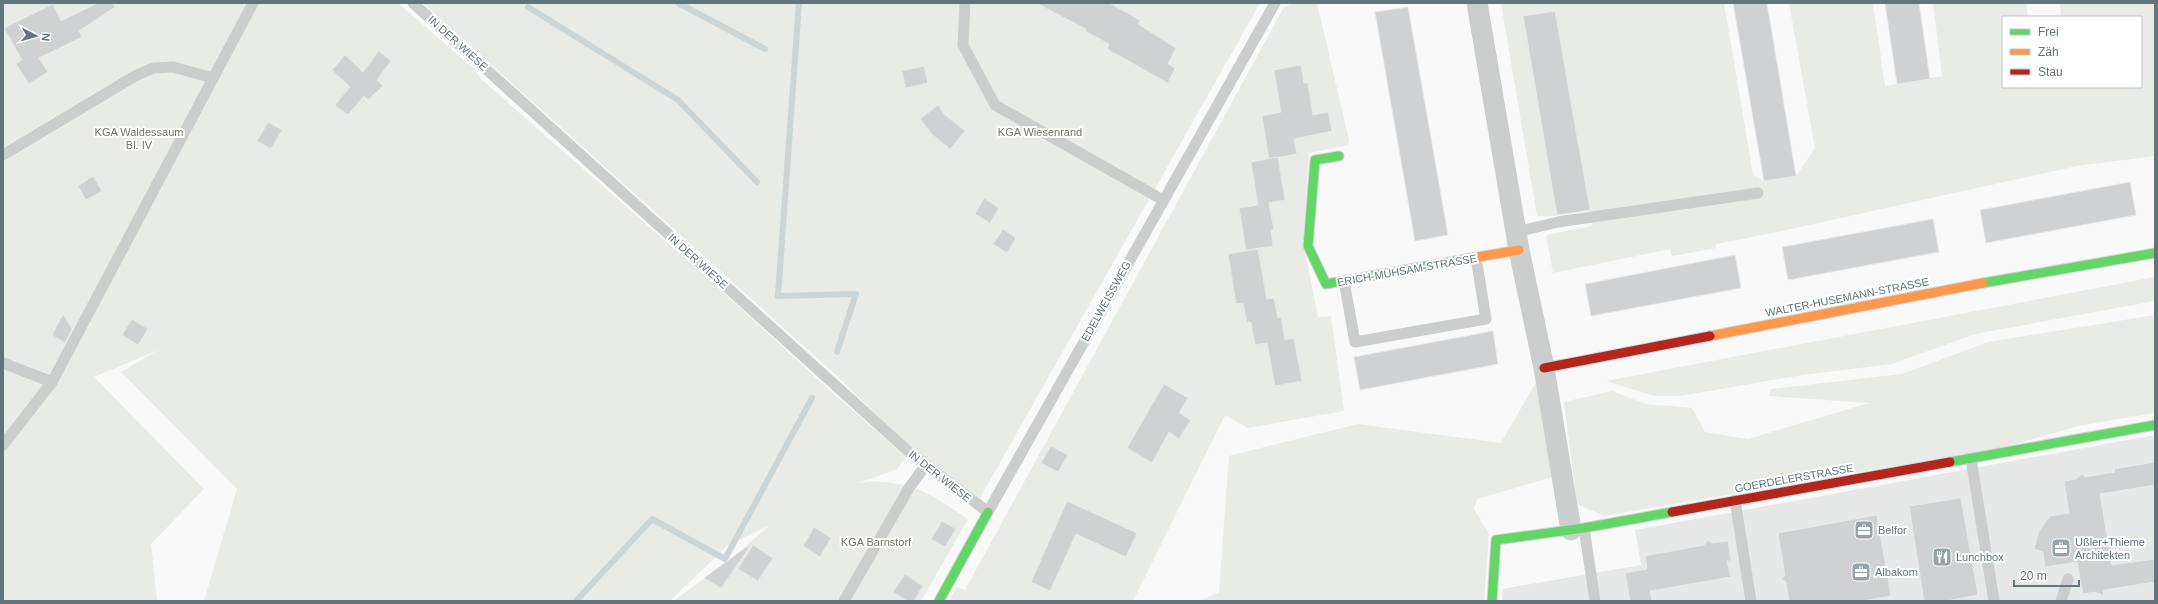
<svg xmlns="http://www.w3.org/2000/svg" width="2158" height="604" font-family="Helvetica,sans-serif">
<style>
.built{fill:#e7e9e9}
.green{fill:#e8ebe6}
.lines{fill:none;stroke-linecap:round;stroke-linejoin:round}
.stream{stroke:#ccd6d7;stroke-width:6}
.building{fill:#cfd1d2;stroke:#e8e8e8}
.fast-casing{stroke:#d4d5d6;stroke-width:11}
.slow-casing{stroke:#d4d5d6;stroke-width:11}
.jam-casing{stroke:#d4d5d6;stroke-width:11}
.lane{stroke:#cccece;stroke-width:11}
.street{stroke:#cccece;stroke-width:21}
.fast{stroke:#63d668;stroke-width:9}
.slow{stroke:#ff974d;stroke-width:9}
.jam{stroke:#b3261e;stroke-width:9}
.labels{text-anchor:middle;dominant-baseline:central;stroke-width:4;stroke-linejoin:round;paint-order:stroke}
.street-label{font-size:11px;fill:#61757c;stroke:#fff}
.park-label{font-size:11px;fill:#6c7a65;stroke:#fff}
.poi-label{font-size:11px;fill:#61757c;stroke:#fff;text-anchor:start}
</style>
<rect width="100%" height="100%" fill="#f9f9f9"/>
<polygon class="built" points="2155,435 2155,601 1502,601 1502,589 1641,565 1635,530"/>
<g class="green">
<path d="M3 3H398L474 69 482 80 714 284 827 388 906 457 897 469 858 483C874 479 901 483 917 489 934 495 952 509 968 519L921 601H673L725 564 770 525 727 546 670 601H204L237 489 121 372 158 350 94 377 204 489 151 544 157 601H3Z"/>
<polygon points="423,3 1260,3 980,498 914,452 837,376"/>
<polygon points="1294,3 1317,3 1349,140 1348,145 1309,153 1303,243 1318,317 1331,316 1344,411 1248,428 1225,415 1133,601 949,601 957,587 965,590 1284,7"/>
<polygon points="1501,3 1724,3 1753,175 1764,181 1796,176 1815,148 1789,3 1873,3 1885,86 1942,76 1933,3 2026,3 2028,17 2003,17 2003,87 2141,87 2141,17 2061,17 2060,3 2155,3 2155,156 2077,166 1777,232 1716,244 1716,248 1672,256 1670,249 1553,273 1546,235 1592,226 1555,11 1523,17 1557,216 1537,216"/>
<polygon points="2155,277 2155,301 1975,334 1892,364 1802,375 1680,396 1654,396 1606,381"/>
<polygon points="2155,315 2155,413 2078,426 2005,447 1604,516 1577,504 1564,402 1612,391 1645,404 1692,408 1705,432 1748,439 1869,403 1769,396 1771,389 1902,374 1988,342"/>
<polygon points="1544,368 1563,474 1477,499 1474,509 1489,534 1484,601 1200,601 1219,592 1229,456 1358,424 1501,443"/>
</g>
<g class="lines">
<g class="stream">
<polyline points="678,3 765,49"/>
<polyline points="799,3 778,296 856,294 837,352"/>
<polyline points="528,7 678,100 757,182"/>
<polyline points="576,601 652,519 725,559 812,398"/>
</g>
</g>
<g class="building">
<polygon points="98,3 112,3 115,7 79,31 82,37 39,58 48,72 29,84 16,64 22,60 4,28 53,4 61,21"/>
<polygon points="1036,3 1109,3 1140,20 1138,24 1176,48 1168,64 1175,68 1168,83 1107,49 1109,44 1085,31 1086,29"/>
<polygon points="1733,3 1767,3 1796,176 1764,181"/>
<polygon points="1885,3 1919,3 1930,79 1897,84"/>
<polygon points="1408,7 1448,235 1415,241 1375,12"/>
<polygon points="1555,11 1590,210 1557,215 1523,16"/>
<polygon points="379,51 391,61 377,80 383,86 368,100 364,96 348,115 335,105 350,87 332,70 345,55 363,72"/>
<polygon points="1301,65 1304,83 1308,83 1313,115 1328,112 1332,131 1294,139 1297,154 1269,159 1262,116 1281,112 1274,70"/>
<polygon points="924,66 928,83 906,88 902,71"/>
<polygon points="938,105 945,115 965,131 950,149 932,134 920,119"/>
<polygon points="268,122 282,130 271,149 257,141"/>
<polygon points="1278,157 1285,200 1269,203 1274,230 1271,230 1273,246 1246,250 1239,208 1258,205 1251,162"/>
<polygon points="93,176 102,191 86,200 78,186"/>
<polygon points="2130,182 2136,215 1986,243 1980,210"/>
<polygon points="984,198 999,208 990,223 975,214"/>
<polygon points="1933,219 1939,252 1788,280 1782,247"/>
<polygon points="1003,229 1016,238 1007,253 993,244"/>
<polygon points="1258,249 1267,299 1274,298 1278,318 1281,317 1285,340 1294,338 1302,381 1275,386 1267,343 1255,345 1251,322 1247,322 1243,303 1236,304 1228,254"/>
<polygon points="1735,255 1741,288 1591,316 1585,284"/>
<polygon points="63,314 72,329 65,343 52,335"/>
<polygon points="132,319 148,329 138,345 122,335"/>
<polygon points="1493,331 1498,364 1360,390 1354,357"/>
<polygon points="1164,384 1188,398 1179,413 1191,420 1179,439 1169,432 1152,463 1127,448"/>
<polygon points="1051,446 1068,455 1058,472 1041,463"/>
<polygon points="2155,462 2155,485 2100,494 2112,565 2155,559 2155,582 2104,590 2103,595 2094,592 2083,594 2077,562 2045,567 2043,552 2034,549 2039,531 2050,516 2069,513 2064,481 2076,479 2082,474 2085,477 2115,472 2114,469"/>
<polygon points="1961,498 1978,595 1946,601 1924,601 1909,506"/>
<polygon points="1067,501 1137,533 1126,557 1076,534 1050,591 1031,582"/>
<polygon points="1877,515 1891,596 1862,601 1789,601 1786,582 1782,579 1785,575 1778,533"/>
<polygon points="942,521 956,529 945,547 931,539"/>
<polygon points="814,527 831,538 820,557 803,546"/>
<polygon points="1708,540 1713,543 1728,541 1731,561 1727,561 1731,577 1650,591 1652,601 1630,601 1625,573 1647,569 1645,556 1704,545"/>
<polygon points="753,545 773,558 758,581 738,569"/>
<polygon points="748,546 749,548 721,588 704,578"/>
<polygon points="905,574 923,586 914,601 907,601 893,592"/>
</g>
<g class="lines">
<defs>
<g id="fast">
<polyline points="1339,156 1315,160 1308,246 1326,284 1466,259"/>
<polyline points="1983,283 2155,253"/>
<polyline points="1950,462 2155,425"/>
<polyline points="939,601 988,512"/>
<polyline points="1492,601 1496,540 1584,528 1672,512"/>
</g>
<g id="slow">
<polyline points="1466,259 1519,250"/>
<polyline points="1710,336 1983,283"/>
</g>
<g id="jam">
<polyline points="1544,368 1710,336"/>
<polyline points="1672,512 1950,462"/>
</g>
</defs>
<use href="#fast" class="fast-casing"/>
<use href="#slow" class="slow-casing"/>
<use href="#jam" class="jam-casing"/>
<g class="lane">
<polyline points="413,3 909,452 988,512 1275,3"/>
<polyline points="965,3 963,45 995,105 1163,200"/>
<polyline points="3,155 135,76 153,68 173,67 213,78"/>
<polyline points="1516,232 1558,222 1758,193"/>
<polyline points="1344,281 1355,342 1486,319 1476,258"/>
<polyline points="3,363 52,382"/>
<polyline points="3,445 52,382 253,3"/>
<polyline points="1971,459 1994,601"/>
<polyline points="1735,500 1751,601"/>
<polyline points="1584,528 1595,601"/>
<polyline points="844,601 909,488 925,466"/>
<polyline points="2061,601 2068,579"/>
</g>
<polyline class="street" points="1477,3 1519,250 1544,368 1571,530"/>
<use href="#fast" class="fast"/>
<use href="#slow" class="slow"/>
<use href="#jam" class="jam"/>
</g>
<defs>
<symbol id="office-square" viewBox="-11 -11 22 22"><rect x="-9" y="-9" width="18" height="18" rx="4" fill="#96a3a8" stroke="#fff"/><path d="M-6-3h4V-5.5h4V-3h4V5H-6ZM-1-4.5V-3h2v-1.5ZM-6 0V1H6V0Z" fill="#fff"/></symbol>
<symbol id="restaurant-square" viewBox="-11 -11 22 22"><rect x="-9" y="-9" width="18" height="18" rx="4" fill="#96a3a8" stroke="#fff"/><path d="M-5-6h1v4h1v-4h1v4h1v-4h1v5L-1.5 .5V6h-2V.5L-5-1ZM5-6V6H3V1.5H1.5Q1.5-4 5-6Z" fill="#fff"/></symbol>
</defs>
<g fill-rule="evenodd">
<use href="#office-square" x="1853" y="519" width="22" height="22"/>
<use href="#office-square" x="2050" y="537" width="22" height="22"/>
<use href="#restaurant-square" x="1931" y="546" width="22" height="22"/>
<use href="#office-square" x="1850" y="561" width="22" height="22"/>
</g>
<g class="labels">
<g class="street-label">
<text transform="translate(458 43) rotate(42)">IN DER WIESE</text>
<text transform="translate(698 261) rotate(42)">IN DER WIESE</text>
<text transform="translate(1407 270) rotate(-10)">ERICH-MÜHSAM-STRASSE</text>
<text transform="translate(1847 297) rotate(-11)">WALTER-HUSEMANN-STRASSE</text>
<text transform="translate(1106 301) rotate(-61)">EDELWEISSWEG</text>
<text transform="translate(940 476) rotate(38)">IN DER WIESE</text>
<text transform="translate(1794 478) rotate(-10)">GOERDELERSTRASSE</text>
</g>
<g class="park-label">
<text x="139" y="132">KGA Waldessaum<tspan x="139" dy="13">Bl. IV</tspan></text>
<text x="1040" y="132">KGA Wiesenrand</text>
<text x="876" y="542">KGA Barnstorf</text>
</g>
<g class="poi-label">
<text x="1878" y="530">Belfor</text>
<text x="2075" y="542">Ußler+Thieme<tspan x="2075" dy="13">Architekten</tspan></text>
<text x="1956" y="557">Lunchbox</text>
<text x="1875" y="572">Albakom</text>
</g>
</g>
<rect width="2158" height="604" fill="none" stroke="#61757c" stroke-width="8"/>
<rect x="2002" y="16" width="140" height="72" fill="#ffffff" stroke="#c0c8cb"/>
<rect x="2010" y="29" width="20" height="6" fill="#63d668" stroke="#c0c8cb"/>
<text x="2038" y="36" font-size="12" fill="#61757c">Frei</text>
<rect x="2010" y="49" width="20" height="6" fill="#ff974d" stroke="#c0c8cb"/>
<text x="2038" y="56" font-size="12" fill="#61757c">Zäh</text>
<rect x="2010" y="69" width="20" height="6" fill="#b3261e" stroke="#c0c8cb"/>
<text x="2038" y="76" font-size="12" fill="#61757c">Stau</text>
<g transform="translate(36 36) rotate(96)" stroke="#ffffff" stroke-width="3" paint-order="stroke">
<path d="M0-3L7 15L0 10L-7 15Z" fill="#61757c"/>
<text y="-6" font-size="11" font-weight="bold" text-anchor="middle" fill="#61757c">N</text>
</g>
<path d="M2014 580v6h65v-6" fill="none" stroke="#61757c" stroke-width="2"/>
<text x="2020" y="580" font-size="12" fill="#61757c" stroke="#ffffff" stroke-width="3" paint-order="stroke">20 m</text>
</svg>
